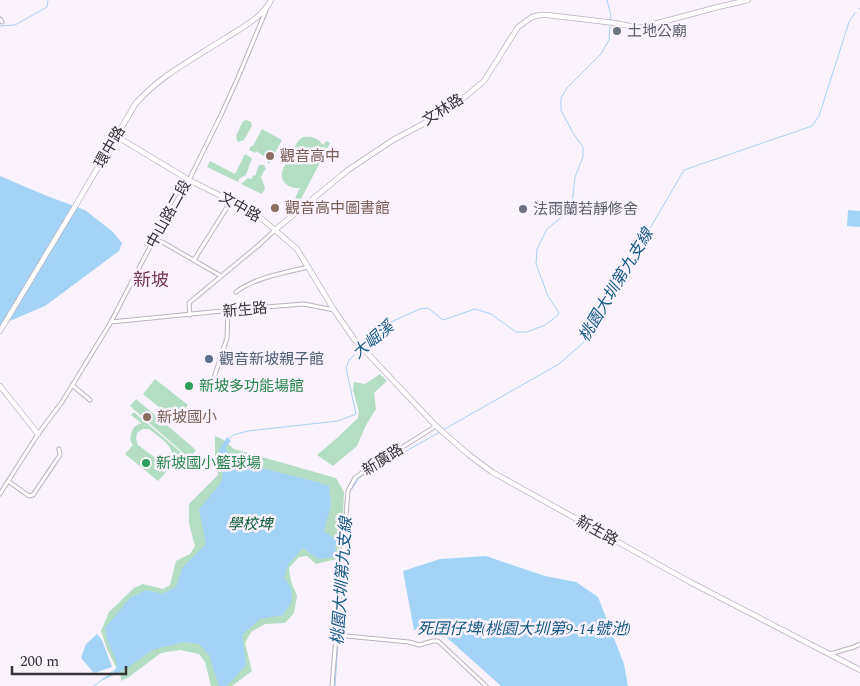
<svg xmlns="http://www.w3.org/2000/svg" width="860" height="686" font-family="Spectral,'Noto Sans TC',serif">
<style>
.green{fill:#b4dec3;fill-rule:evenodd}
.water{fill:#a4d3f8}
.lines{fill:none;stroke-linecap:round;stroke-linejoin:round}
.stream{stroke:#a4d3f8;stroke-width:1}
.street-casing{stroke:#bab2be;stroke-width:5}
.secondary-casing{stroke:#bab2be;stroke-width:6}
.street{stroke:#fff;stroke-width:3}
.secondary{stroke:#fff;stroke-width:4.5}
.worship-dot{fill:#6b7280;stroke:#faf3fd;stroke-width:2}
.education-dot{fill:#8d6e63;stroke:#faf3fd;stroke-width:2}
.service-dot{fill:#5c6f8a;stroke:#faf3fd;stroke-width:2}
.leisure-dot{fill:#2e9e5b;stroke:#faf3fd;stroke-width:2}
.labels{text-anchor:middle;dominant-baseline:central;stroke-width:5;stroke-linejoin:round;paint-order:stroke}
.worship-label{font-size:15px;fill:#5b616d;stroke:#faf3fd;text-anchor:start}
.street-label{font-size:15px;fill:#363338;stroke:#faf3fd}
.education-label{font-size:15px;fill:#785e54;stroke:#faf3fd;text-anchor:start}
.service-label{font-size:15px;fill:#4e5e75;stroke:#faf3fd;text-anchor:start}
.leisure-label{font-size:15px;fill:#27864d;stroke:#faf3fd;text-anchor:start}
.park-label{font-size:15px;font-style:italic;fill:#0c5c37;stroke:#faf3fd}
.water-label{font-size:16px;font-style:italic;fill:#145984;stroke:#faf3fd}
.quarter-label{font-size:18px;fill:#773555;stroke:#faf3fd}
</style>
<rect width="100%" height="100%" fill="#faf3fd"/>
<g class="green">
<polygon points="247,120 251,122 252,126 244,140 239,142 237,141 236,136 243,121"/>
<polygon points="262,129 282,140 269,164 265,158 265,157 256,151 255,153 249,150 251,146 253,146"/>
<path d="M303 137C312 136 318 138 323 145L326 141 330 143 300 201 295 198 300 188C290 189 280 183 282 172 283 167 288 162 290 157 293 150 296 141 303 137Z"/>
<polygon points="245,154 252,158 246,175 239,179 238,182 207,167 210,161 235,174"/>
<polygon points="259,165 264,165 266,169 264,171 261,177 265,188 262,194 241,184 248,178 252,179 253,175 255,176"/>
<polygon points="380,374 387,381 374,393 376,409 366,425 357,446 333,466 317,455 337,438 358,418 359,412 353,390 354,382 365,384"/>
<polygon points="155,379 188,405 176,421 143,394"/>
<polygon points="136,399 196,450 190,459 130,406"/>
<path d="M134 412 184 455 182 457 179 455C178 465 170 470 161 467L166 472 158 481 125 454 133 445C128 440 131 433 134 427L141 423 131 415ZM143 429H149C158 437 175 445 172 459L166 462H161L138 445 136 439 137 433Z"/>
<polygon points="215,436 222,439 234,449 336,478 344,492 341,558 316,564 307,556 299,557 289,568 291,581 297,596 294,613 285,623 265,624 251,632 245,643 252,671 232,686 211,686 205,662 199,654 180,650 161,653 129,677 121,681 121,677 107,649 101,631 109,612 134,588 143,584 163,589 170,585 176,561 190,554 195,546 189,523 189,504 218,475 215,457"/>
</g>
<g class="water">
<polygon points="0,176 47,196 85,210 113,232 122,243 119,251 45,306 0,325"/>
<polygon points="848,210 860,211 860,227 847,226"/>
<polygon points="227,437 231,441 225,448 233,461 314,481 329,486 331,505 324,531 336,540 335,557 318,559 303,548 288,565 284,577 291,588 292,601 283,615 260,619 242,635 246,665 227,686 220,686 218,683 209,655 199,644 184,642 152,650 126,669 99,682 114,672 117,667 116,660 108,642 105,628 130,598 146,590 162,594 176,587 183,567 206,544 199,509 220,484 223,475 219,459 219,450"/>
<polygon points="486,556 545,576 576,582 598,597 624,664 628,686 501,686 434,626 414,630 403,571 440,559"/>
<polygon points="97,634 102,640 112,667 94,673 81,658 86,644"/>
</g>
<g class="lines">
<g class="stream">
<polyline points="607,0 611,16 610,21"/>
<polyline points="859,9 860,8"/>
<polyline points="0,26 15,25 47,7 48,0"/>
<polyline points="364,346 391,322 420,309 428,308 443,320 475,309 491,314 516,332 527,332 545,325 557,316 559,313 548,296 536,264 537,249 547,229 569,211 572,204 575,177 583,157 583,147 573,133 561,110 561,98 567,88 601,54 609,40 610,25"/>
<polyline points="443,430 559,364 583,343 684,170 812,126 819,116 849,22 855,13"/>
<polyline points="229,439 233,435 248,431 338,421 356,414 346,368 349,360 361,349"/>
<polyline points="349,493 360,477 440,432"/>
<polyline points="94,686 116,669"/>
<polyline points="335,686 342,580"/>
</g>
<defs>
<g id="street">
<polyline points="0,19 2,22"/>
<polyline points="154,239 164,243 221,276"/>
<polyline points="194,260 231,201"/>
<path d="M236 292C256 277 284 273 308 267"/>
<polyline points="190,315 189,303 260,244 275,230"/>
<polyline points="111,322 242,309 304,304 334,310"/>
<polyline points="72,385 90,400"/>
<polyline points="211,387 227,338 228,311"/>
<polyline points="8,481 29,496 33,495 60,455 59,449"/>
<polyline points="0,494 38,434 62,402 111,322 154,239 189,180 221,115 237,80 267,8"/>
<polyline points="336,635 409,642 419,645 433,641 438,641 486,686"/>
<polyline points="830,654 854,647 860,644"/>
<polyline points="332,686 348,491 355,478 363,472 436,426"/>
</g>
<g id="secondary">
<polyline points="116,136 189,180 231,201 262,219 297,249 334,310 354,339 436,426 469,455 492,472 690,582 860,670"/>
<polyline points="275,230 348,170 393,140 449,110 484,81 518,27 532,17 540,15 547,15 615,23 639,28 718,7 748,0"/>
<path d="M0 331 77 203 136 103C160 76 193 59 224 39 240 29 262 18 271 0"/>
<polyline points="0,386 38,434"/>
</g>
</defs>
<use href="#street" class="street-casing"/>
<use href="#secondary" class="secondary-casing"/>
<use href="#street" class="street"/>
<use href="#secondary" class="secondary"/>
</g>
<g class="worship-dot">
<circle cx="617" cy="31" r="5"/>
<circle cx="523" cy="209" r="5"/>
</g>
<g class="education-dot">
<circle cx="270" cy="156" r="5"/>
<circle cx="275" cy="208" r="5"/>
<circle cx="147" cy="417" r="5"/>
</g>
<circle class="service-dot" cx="209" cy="359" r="5"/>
<g class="leisure-dot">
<circle cx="189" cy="386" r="5"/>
<circle cx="146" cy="463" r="5"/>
</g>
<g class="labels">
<g class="worship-label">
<text x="627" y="31">土地公廟</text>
<text x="533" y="209">法雨蘭若靜修舍</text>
</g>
<g class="street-label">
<text transform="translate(443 110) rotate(-32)">文林路</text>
<text transform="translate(110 147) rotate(-60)">環中路</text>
<text transform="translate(240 207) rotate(30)">文中路</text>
<text transform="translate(169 214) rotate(-61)">中山路二段</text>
<text transform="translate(245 310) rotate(-5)">新生路</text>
<text transform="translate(383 460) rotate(-32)">新廣路</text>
<text transform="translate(597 531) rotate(29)">新生路</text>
</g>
<g class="education-label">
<text x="280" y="156">觀音高中</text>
<text x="285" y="208">觀音高中圖書館</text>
<text x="157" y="417">新坡國小</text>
</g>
<g class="service-label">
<text x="219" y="359">觀音新坡親子館</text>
</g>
<g class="leisure-label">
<text x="199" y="386">新坡多功能場館</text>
<text x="156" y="463">新坡國小籃球場</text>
</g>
<g class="park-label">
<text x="250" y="524">學校埤</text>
</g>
<g class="water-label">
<text transform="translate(616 285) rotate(-59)">桃園大圳第九支線</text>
<text transform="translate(373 340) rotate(-40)">大崛溪</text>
<text transform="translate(342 581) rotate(-86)">桃園大圳第九支線</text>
<text x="524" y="629">死囝仔埤(桃園大圳第9-14號池)</text>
</g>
<g class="quarter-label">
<text x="151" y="280">新坡</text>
</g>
</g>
<path d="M12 666v8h114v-8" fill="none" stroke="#363338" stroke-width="2.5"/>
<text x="20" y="666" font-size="15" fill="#363338" stroke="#faf3fd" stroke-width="4" paint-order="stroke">200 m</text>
</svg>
